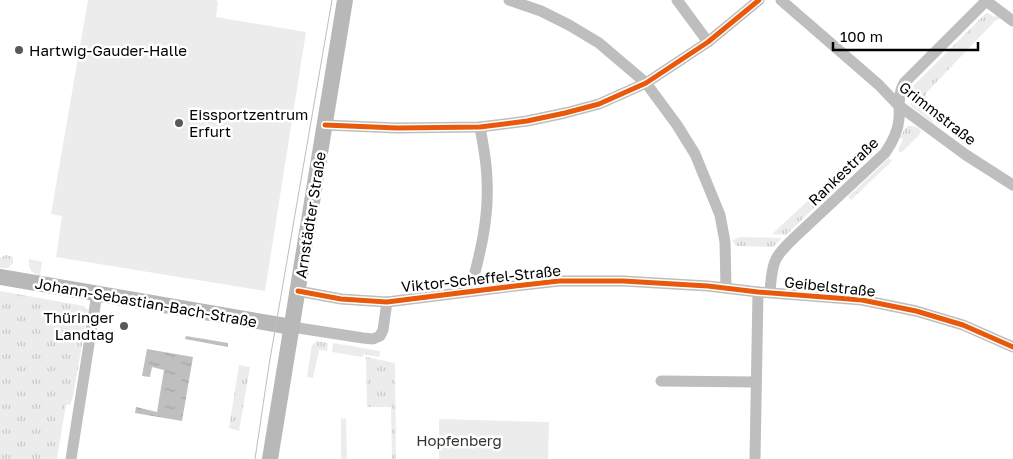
<svg xmlns="http://www.w3.org/2000/svg" width="1013" height="459" font-family="'Golos Text',sans-serif">
<style>
.grass{fill:url(#grass-tufts)}
.garden{fill:#ececec}
.water{fill:url(#water-ripples)}
.lines{fill:none;stroke-linecap:round;stroke-linejoin:round}
.street{stroke:#bebebe;stroke-width:11}
.secondary{stroke:#b8b8b8;stroke-width:16}
.tram{stroke:#bebebe;stroke-width:1}
.cycleway-casing{stroke:#fff;stroke-width:8}
.cycleway{stroke:#e8590c;stroke-width:5}
.poi-dot{fill:#595959;stroke:#fff;stroke-width:2}
.labels{text-anchor:middle;dominant-baseline:central;stroke-width:5;stroke-linejoin:round;paint-order:stroke}
.poi-label{font-size:15px;fill:#000;stroke:#fff;text-anchor:start}
.street-label{font-size:15px;fill:#000;stroke:#fff}
.park-label{font-size:15px;fill:#333;stroke:#fff}
</style>
<defs>
<pattern id="grass-tufts" width="24" height="20" patternUnits="userSpaceOnUse" patternTransform="scale(1.25)"><rect width="24" height="20" fill="#ececec"/><path d="M3 7l-1-3M5 7V3M7 7l1-3M15 17l-1-3M17 17v-4M19 17l1-3" fill="none" stroke="#c9c9c9"/></pattern>
<pattern id="water-ripples" width="26" height="14" patternUnits="userSpaceOnUse" patternTransform="scale(1.25)"><rect width="26" height="14" fill="#bfbfbf"/><path d="M2 4q2-2 4 0t4 0M15 11q2-2 4 0t4 0" fill="none" stroke="#a2a2a2"/></pattern>
</defs>
<rect width="100%" height="100%" fill="#fff"/>
<g class="grass">
<path d="M988 13 994 17 996 15 1001 19H999L996 20 927 92C919 109 927 114 938 127L911 106 910 98 914 85 985 14Z"/>
<path d="M908 126C913 126 918 126 921 131L919 135 901 153 898 150 903 139 900 138 904 130Z"/>
<polygon points="889,158 892,161 851,200 848,197"/>
<polygon points="827,183 833,190 786,235 772,234"/>
<polygon points="739,237 782,238 773,247 736,246 732,241"/>
<polygon points="6,255 13,257 13,263 8,268 0,268 0,258"/>
<path d="M29 259 42 262 40 275C31 274 28 268 29 259Z"/>
<polygon points="0,291 84,306 88,310 73,397 70,405 66,404 57,459 0,459"/>
<polygon points="317,341 328,343 327,351 319,350 313,378 307,377 312,345"/>
<polygon points="333,343 380,351 379,357 363,354 362,357 332,352"/>
<polygon points="366,357 395,363 396,459 392,459 391,407 367,407"/>
<polygon points="239,365 250,367 239,431 229,428"/>
<polygon points="341,418 346,419 347,459 341,459"/>
</g>
<g class="garden">
<polygon points="88,0 216,0 218,2 216,17 306,32 265,291 56,257 62,216 51,214"/>
<polygon points="439,419 549,422 548,459 439,459"/>
</g>
<g class="water">
<polygon points="186,336 228,343 228,347 185,339"/>
<polygon points="147,349 193,357 182,421 135,413 136,407 157,412 164,370 152,367 150,377 142,376"/>
</g>
<g class="lines">
<g class="street">
<polyline points="509,0 541,11 569,25 599,43 646,83 677,125 695,154 720,215 725,242 726,288"/>
<polyline points="677,0 708,42"/>
<polyline points="781,0 879,85 898,105 966,155 1013,185"/>
<polyline points="985,0 1013,21"/>
<polyline points="325,125 397,128 480,127 527,121 565,113 599,104 646,83 708,42 759,0"/>
<polyline points="298,291 341,299 387,302 515,286 559,281 623,281 708,286 758,292 862,300 916,311 963,325 1013,347"/>
<path d="M470 291C480 255 489 219 487 181 487 163 483 145 480 127"/>
<path d="M770 292C771 282 771 269 776 259 780 251 788 244 795 237L885 153C892 143 898 132 899 119 900 107 897 95 904 83L987 0"/>
<polyline points="292,327 363,338 373,339 380,336 383,330 387,302"/>
<polyline points="661,381 756,382"/>
<polyline points="71,459 97,293"/>
<polyline points="755,459 758,292"/>
</g>
<g class="secondary">
<polyline points="0,277 292,327"/>
<polyline points="270,459 345,0"/>
</g>
<polyline class="tram" points="255,459 269,365 332,0"/>
<defs>
<g id="cycleway">
<polyline points="325,125 397,128 480,127 527,121 565,113 599,104 646,83 708,42 759,0"/>
<polyline points="298,291 341,299 387,302 515,286 559,281 623,281 708,286 758,292 862,300 916,311 963,325 1013,347"/>
</g>
</defs>
<use href="#cycleway" class="cycleway-casing"/>
<use href="#cycleway" class="cycleway"/>
</g>
<g class="poi-dot">
<circle cx="19" cy="50" r="5"/>
<circle cx="179" cy="123" r="5"/>
<circle cx="124" cy="326" r="5"/>
</g>
<g class="labels">
<g class="poi-label">
<text x="29" y="50">Hartwig-Gauder-Halle</text>
<text x="189" y="114">Eissportzentrum<tspan x="189" dy="17">Erfurt</tspan></text>
<text x="114" y="317" text-anchor="end">Thüringer<tspan x="114" dy="17">Landtag</tspan></text>
</g>
<g class="street-label">
<text transform="translate(938 113) rotate(38)">Grimmstraße</text>
<text transform="translate(843 171) rotate(-44)">Rankestraße</text>
<text transform="translate(310 215) rotate(-81)">Arnstädter Straße</text>
<text transform="translate(481 278) rotate(-6)">Viktor-Scheffel-Straße</text>
<text transform="translate(830 286) rotate(6)">Geibelstraße</text>
<text transform="translate(146 302) rotate(10)">Johann-Sebastian-Bach-Straße</text>
</g>
<g class="park-label">
<text x="459" y="440">Hopfenberg</text>
</g>
</g>
<path d="M833 42v8h145v-8" fill="none" stroke="#000000" stroke-width="2.5"/>
<text x="840" y="42" font-size="15" fill="#000000" stroke="#ffffff" stroke-width="4" paint-order="stroke">100 m</text>
</svg>
